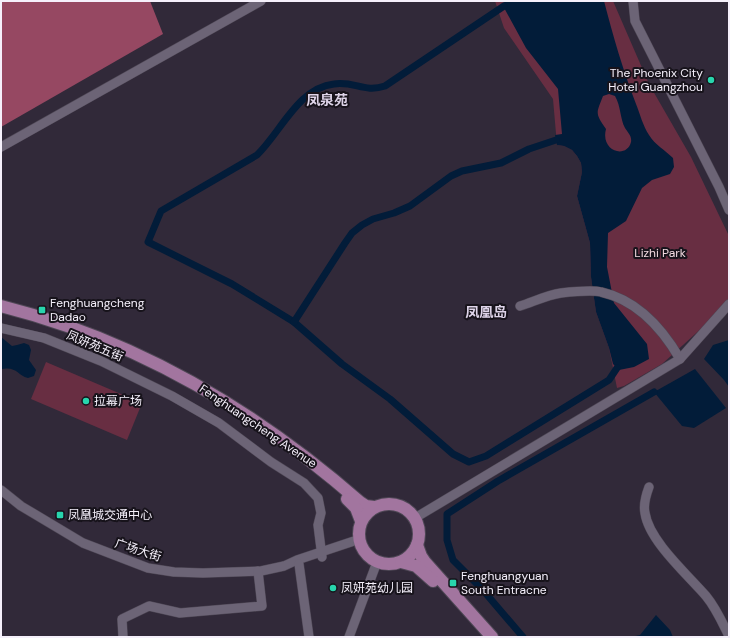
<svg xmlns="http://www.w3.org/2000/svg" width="730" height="638" font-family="'DM Sans','Noto Sans SC',sans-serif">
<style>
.green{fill:#682e42}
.forest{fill:#964862}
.water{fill:#021c39;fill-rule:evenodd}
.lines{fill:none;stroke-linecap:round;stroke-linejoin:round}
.canal{stroke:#021c39;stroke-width:7}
.minor-casing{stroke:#4e4755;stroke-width:10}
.major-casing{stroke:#4e4755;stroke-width:14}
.minor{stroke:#6c6476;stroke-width:9}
.major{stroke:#a2759f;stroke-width:12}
.poi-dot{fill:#28d5ad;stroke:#17131b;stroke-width:1.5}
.labels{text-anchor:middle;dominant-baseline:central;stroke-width:4;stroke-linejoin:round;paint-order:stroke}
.poi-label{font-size:12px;fill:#f5f0fb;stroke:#17131b;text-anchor:start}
.park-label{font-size:12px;fill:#f3dbe2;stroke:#17131b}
.street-label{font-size:12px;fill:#f5f0fb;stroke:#17131b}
.quarter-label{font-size:14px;font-weight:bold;fill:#ded4e9;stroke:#17131b}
</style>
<rect width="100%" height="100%" fill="#312939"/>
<g class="green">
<polygon points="495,1 613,1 649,84 691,157 729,236 729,301 704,326 662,364 624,386 617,388 609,348 596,312 591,277 590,243 577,196 582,172 581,163 577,156 572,150 564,146 557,145 553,99 504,28"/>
<polygon points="46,362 142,403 127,440 31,399"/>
</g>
<polygon class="forest" points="1,1 150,1 163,34 1,127"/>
<g class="water">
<path d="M506 1H604C613 36 623 70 636 104 640 114 643 126 649 135 655 145 665 150 673 158L674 167 670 174 652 180 642 188 626 221 608 233 607 267 614 303 647 344 649 359 634 367 619 370 613 364 609 348 596 312 591 277 590 243 577 196 582 172 581 163 577 156 572 150 564 146 557 145 555 135 562 134 558 89 526 48 502 4ZM609 94 615 96C621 106 620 119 625 128 628 133 632 136 631 142 627 159 600 152 606 129 595 113 596 114 603 96Z"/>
<path d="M1 337 12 346 17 345 24 343 29 345 31 350 29 360 36 370 34 376 28 378C17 375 17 366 1 369Z"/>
<polygon points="729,340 729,387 724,380 704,359 713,345"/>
<polygon points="695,369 726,408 694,428 682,426 654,392"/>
<polygon points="656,615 670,630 673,637 631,637 640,635"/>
</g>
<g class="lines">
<g class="canal">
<path d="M504 6 385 86C364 93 355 81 334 84 298 88 281 132 257 155L161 211 148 242 232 284 294 322 342 364 390 399 453 454 469 462 486 456 609 380 617 368"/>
<polyline points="294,322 345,243 352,233 362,225 373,219 394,213 410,206 451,176 462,171 501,163 529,149 556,140"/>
<polyline points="523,637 482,589 453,560 447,540 447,514 498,481 654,392"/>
</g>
<defs>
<g id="minor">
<polyline points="633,1 635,21 719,187 729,210"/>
<polyline points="1,147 261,1"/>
<path d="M520 306C533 302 547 295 561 293 570 292 593 290 601 292 637 300 662 328 680 359"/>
<polyline points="1,328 44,338 101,361 172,396 219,423 271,462 304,483 318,498 321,513 318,525 322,557"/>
<path d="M649 487C646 495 643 504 645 513 649 541 688 575 706 596 716 608 722 622 729 636"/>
<polyline points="1,490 21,506 83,543 148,568 174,572 203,573 261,571 284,566 297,560 360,539"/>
<polyline points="415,518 680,359 729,304"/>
<polyline points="299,564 309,637"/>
<polyline points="123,637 122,619 149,606 180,613 262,606 258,571"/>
<polyline points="349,637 377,562"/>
</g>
<g id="major">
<path d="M1 306C136 340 256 411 360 502L366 506 374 507"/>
<polyline points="347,499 356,508 361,521"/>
<circle cx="389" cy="534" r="30"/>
<polyline points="417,545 421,556 425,562 492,637"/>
<polyline points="401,562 416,566 433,581"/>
</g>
</defs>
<use href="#minor" class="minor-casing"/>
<use href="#major" class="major-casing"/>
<use href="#minor" class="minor"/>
<use href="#major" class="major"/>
</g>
<g class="poi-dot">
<circle cx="711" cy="80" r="4"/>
<rect x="38" y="306" width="8" height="8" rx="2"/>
<circle cx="86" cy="401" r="4"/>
<rect x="56" y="511" width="8" height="8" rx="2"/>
<rect x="449" y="579" width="8" height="8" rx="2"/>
<circle cx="333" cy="588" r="4"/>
</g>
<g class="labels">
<g class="poi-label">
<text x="703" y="73" text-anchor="end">The Phoenix City<tspan x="703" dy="14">Hotel Guangzhou</tspan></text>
<text x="50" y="303">Fenghuangcheng<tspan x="50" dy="14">Dadao</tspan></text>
<text x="94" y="401">拉幕广场</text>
<text x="68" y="515">凤凰城交通中心</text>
<text x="461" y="576">Fenghuangyuan<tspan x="461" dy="14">South Entracne</tspan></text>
<text x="341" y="588">凤妍苑幼儿园</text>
</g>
<g class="park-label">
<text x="660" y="253">Lizhi Park</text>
</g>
<g class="street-label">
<text transform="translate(95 346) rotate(23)">凤妍苑五街</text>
<text transform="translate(258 426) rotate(34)">Fenghuangcheng Avenue</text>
<text transform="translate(138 550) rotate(18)">广场大街</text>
</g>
<g class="quarter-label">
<text x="327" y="100">凤泉苑</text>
<text x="486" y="312">凤凰岛</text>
</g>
</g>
<rect width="730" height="638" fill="none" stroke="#f5f0fb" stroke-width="4"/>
</svg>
